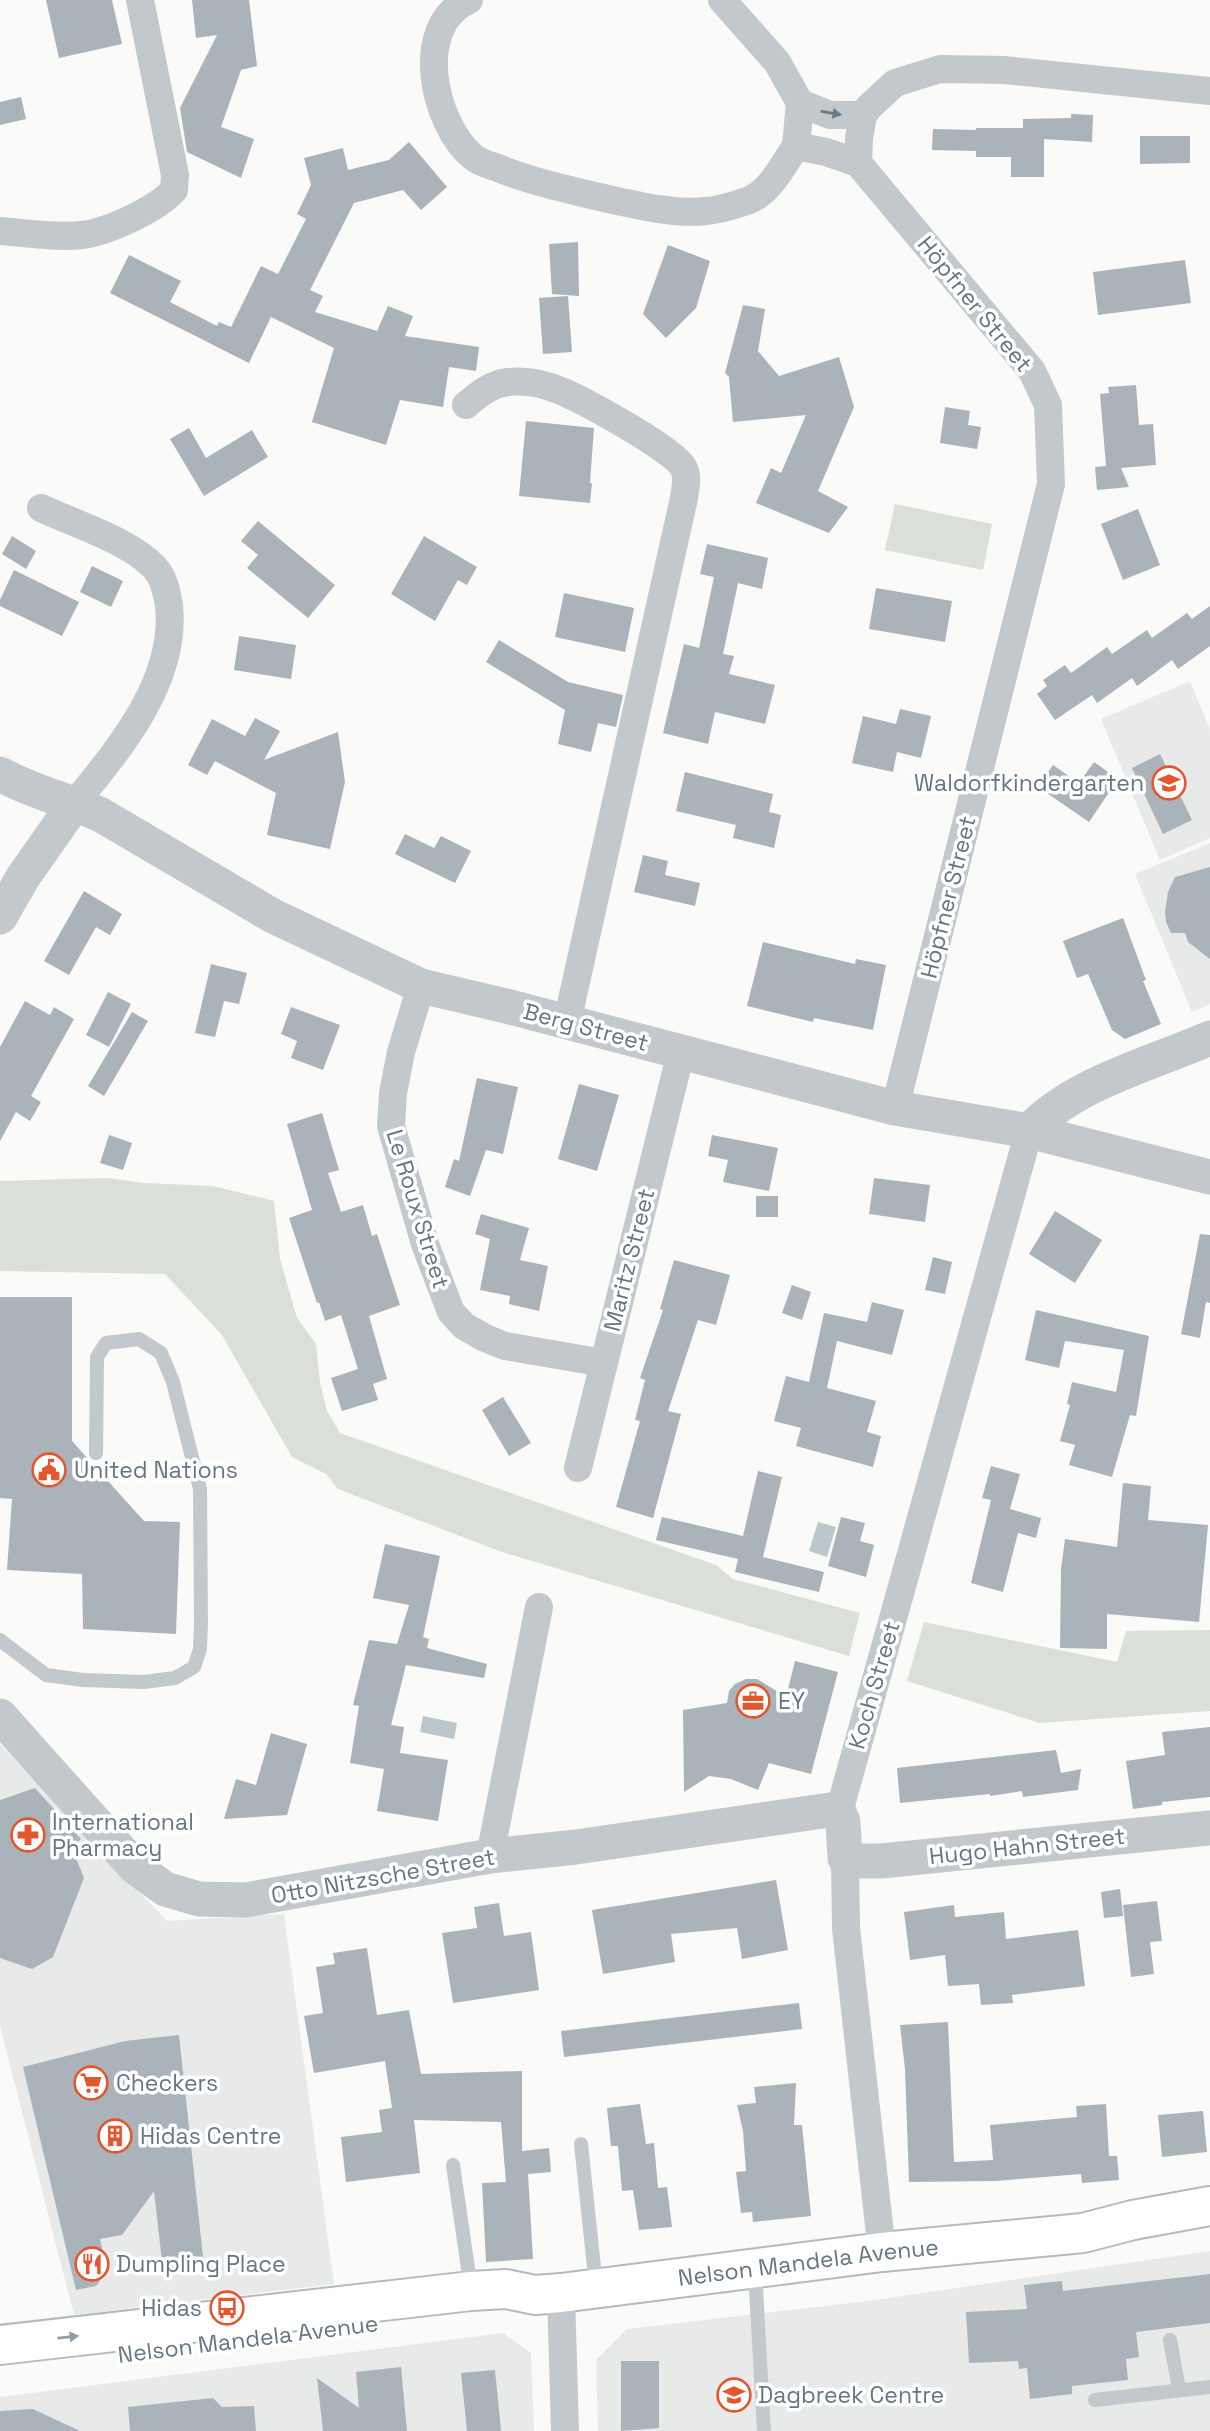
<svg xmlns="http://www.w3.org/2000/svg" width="1210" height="2431" font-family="'Space Grotesk',sans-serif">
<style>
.built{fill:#e8e9e9}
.green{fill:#dadfd7}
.water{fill:#bbc7cb}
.building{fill:#aab3b9}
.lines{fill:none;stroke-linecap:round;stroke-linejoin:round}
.secondary-casing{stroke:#b3babf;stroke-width:42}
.service{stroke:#c3c8cc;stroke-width:14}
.minor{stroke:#c3c8cc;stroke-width:28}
.tertiary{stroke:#c3c8cc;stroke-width:35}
.secondary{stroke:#fff;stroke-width:38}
.oneway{fill:#6a7a87}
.oneway2{fill:#939fa8}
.labels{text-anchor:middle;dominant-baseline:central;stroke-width:7;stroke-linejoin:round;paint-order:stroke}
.street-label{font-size:23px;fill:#657683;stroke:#fff}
.poi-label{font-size:23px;fill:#657683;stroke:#fff;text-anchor:start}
</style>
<rect width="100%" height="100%" fill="#fafaf8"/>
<g class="built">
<polygon points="1190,681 1210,729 1210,838 1160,860 1101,719"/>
<polygon points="1210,843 1210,1004 1192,1012 1135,874"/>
<polygon points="0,1744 167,1921 284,1914 334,2284 74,2315 0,2026"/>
<polygon points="1210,2251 1210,2431 598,2431 596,2360 627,2329 868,2301"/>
<polygon points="503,2333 531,2353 534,2431 0,2431 0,2397"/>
</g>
<g class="green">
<polygon points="895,504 992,524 983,570 885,550"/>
<polygon points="107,1178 144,1183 213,1186 274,1201 280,1259 297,1318 316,1344 320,1382 327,1411 340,1433 716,1565 733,1579 860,1613 849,1656 499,1551 338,1489 326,1474 292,1457 222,1335 165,1274 0,1271 0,1181"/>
<polygon points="924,1622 1117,1662 1126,1631 1210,1630 1210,1711 1040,1723 907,1681"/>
</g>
<g class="water">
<polygon points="818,1522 836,1527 827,1557 809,1551"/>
<polygon points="423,1716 457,1723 454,1739 420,1732"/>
</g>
<g class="building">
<polygon points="46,0 112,0 122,44 59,58"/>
<polygon points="192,0 249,0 257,66 241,70 221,127 254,139 241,178 187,152 180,108 217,35 196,38"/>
<polygon points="21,97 26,119 0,125 0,102"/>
<polygon points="1071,114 1093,115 1092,142 1044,139 1044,177 1011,177 1011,157 976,157 976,151 932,150 933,129 976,130 976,128 1023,128 1023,119 1071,118"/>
<polygon points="1140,136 1190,136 1190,163 1140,164"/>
<polygon points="409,142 447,187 421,210 403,190 354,203 310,290 323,296 315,312 377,331 388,306 413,316 405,336 479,347 476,371 449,367 443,407 400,400 386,445 312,422 334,348 271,317 249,363 110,293 129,255 181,281 170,302 217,326 219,322 231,327 261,266 278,274 306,219 297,214 311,185 304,158 343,148 348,170 389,160"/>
<polygon points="578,242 579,296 552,294 549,244"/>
<polygon points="668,245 710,261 696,308 666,338 643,314"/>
<polygon points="1185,260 1191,303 1098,315 1093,272"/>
<polygon points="568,296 572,352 543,354 539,298"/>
<polygon points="743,305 765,309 758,351 779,376 839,357 854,407 818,491 848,507 829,533 756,503 771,468 781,473 806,415 733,422 729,377 725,373"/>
<polygon points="1136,385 1139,425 1153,424 1156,465 1121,468 1129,487 1097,490 1095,467 1106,466 1100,394 1109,393 1108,387"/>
<polygon points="945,407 970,411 968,425 981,427 977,449 940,443"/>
<polygon points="526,421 594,428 590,483 592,483 590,503 519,496"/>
<polygon points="189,428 206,458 252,430 268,457 204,496 170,439"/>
<polygon points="1138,509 1160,565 1123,580 1101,524"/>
<polygon points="258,521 335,585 308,618 247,568 258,555 241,541"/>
<polygon points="12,536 36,551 26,569 2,554"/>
<polygon points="424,536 477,567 467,585 458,580 435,621 391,594"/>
<polygon points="707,544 768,558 762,589 738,583 723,654 734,656 729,674 775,685 765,724 715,712 708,744 663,733 684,644 699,648 714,577 700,574"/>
<polygon points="92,566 123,581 111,607 80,592"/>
<polygon points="14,570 79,602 62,636 0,606 0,600"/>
<polygon points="876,588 952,601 945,642 869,629"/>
<polygon points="564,593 634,608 625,652 555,637"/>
<polygon points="1210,606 1210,646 1178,669 1172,660 1137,686 1132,678 1097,703 1092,695 1055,720 1037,694 1047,686 1043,680 1065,665 1071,673 1107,647 1112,654 1147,630 1152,638 1187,613 1192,619"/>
<polygon points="239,636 296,645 291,679 234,670"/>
<polygon points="499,640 568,682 623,695 616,727 598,723 591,752 558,744 565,710 486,662"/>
<polygon points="900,709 931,716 921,758 897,752 893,772 852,763 863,716 896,724"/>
<polygon points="255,718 280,731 264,760 338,732 345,782 330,849 267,835 276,793 215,761 207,775 188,765 212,719 245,736"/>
<polygon points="1160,754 1192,820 1163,834 1132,768"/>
<polygon points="1094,762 1118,779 1089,822 1038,787 1053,765 1079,783"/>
<polygon points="685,772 773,794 769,812 781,815 774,848 733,838 736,825 676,811"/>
<polygon points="405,834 434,848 441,836 471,851 455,883 395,854"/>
<polygon points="643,855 668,861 665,875 700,883 695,906 634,892"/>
<polygon points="1210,867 1210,959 1188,942 1185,933 1171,933 1166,922 1165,913 1168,892 1175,877"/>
<polygon points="84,891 122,914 110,935 96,927 69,975 44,961"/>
<polygon points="1123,918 1146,980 1143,981 1161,1024 1125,1039 1112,1030 1088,974 1077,978 1063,941"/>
<polygon points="763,942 855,964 856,959 886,965 873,1030 814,1018 813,1022 747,1006"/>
<polygon points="211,964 247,973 239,1004 224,1001 215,1037 195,1033"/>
<polygon points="108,992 131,1004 109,1047 86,1035"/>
<polygon points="25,1001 50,1015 54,1007 74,1019 31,1096 41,1102 30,1121 16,1112 0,1141 0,1047"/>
<polygon points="291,1007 340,1025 323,1070 291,1058 297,1041 281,1034"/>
<polygon points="132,1012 148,1021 104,1096 88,1086"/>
<polygon points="477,1078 518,1087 503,1154 486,1150 470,1196 445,1187 454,1159 459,1161"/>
<polygon points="579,1084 619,1095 597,1171 558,1159"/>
<polygon points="322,1113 339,1170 328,1173 341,1212 363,1205 372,1236 377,1234 400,1305 369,1316 387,1379 373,1384 378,1400 342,1411 331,1378 358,1369 341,1315 325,1321 319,1302 317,1303 289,1218 312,1210 287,1124"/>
<polygon points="109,1135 132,1143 123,1170 100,1163"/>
<polygon points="712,1135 778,1148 769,1191 723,1182 728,1160 708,1156"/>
<polygon points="874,1178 930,1185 925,1222 869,1214"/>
<rect x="756" y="1196" width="22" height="21"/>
<polygon points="1055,1211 1102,1240 1075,1283 1029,1254"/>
<polygon points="481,1214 529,1228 520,1260 548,1266 539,1311 509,1304 510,1296 480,1290 490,1239 475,1234"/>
<polygon points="1200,1234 1210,1235 1210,1303 1206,1302 1200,1338 1181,1334"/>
<polygon points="933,1257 952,1262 945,1294 925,1290"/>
<polygon points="674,1260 730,1275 716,1325 698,1320 668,1411 681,1414 653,1518 616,1507 640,1421 635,1420 645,1380 640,1378 663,1310 660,1309"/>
<polygon points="792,1285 811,1292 802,1320 782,1313"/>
<polygon points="0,1297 72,1297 72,1441 144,1521 180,1522 176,1634 83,1629 82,1574 7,1570 12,1499 0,1498"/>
<polygon points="872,1302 904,1310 892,1355 837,1341 827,1388 876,1401 867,1432 881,1436 873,1467 796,1446 801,1428 774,1421 786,1376 809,1382 824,1313 867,1322"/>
<polygon points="1036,1310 1149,1336 1136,1416 1130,1415 1112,1477 1069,1465 1075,1445 1060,1441 1070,1405 1067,1404 1072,1382 1116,1392 1124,1350 1065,1341 1059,1368 1025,1360"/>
<polygon points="503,1397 531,1443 509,1456 482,1410"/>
<polygon points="991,1466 1020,1474 1010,1509 1041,1518 1036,1538 1018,1533 1003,1592 971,1583 991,1500 982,1498"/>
<polygon points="758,1471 782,1477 763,1557 824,1572 819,1592 735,1572 738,1559 656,1540 662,1517 743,1536"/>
<polygon points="1123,1483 1151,1486 1148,1520 1208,1525 1199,1622 1107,1614 1107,1649 1060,1648 1061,1569 1065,1539 1117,1547"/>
<polygon points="841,1517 865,1523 860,1541 874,1545 866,1577 828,1566"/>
<polygon points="385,1544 440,1556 423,1637 429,1639 427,1648 487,1664 484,1678 406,1665 391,1725 404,1727 400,1753 448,1760 438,1821 377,1811 384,1769 350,1763 359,1706 353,1705 369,1640 397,1644 409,1605 373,1598"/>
<polygon points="795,1661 838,1672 811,1774 769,1763 758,1790 731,1779 709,1776 684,1792 683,1710 727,1703 729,1691 735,1684 746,1679 757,1679 786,1697"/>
<polygon points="1210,1727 1210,1797 1162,1802 1162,1805 1133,1809 1126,1761 1165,1755 1162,1732"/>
<polygon points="271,1733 307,1744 287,1815 224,1819 236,1779 256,1785"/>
<polygon points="1056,1750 1061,1773 1081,1769 1078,1790 1023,1797 1022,1791 990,1796 990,1794 900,1803 897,1768"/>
<polygon points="35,1788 81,1839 72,1848 84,1878 53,1957 32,1969 0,1958 0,1800"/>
<polygon points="776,1880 788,1950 742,1959 737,1928 671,1934 675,1962 603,1974 592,1910"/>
<polygon points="1120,1889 1123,1916 1104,1918 1101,1892"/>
<polygon points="1157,1901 1162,1941 1150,1942 1154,1974 1131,1977 1123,1905"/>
<polygon points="499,1903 504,1936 531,1932 539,1990 453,2003 442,1933 477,1928 474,1907"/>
<polygon points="954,1905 955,1917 1004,1912 1006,1939 1078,1930 1085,1986 1012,1995 1013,2003 981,2005 979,1984 948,1986 945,1955 910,1960 904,1912"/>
<polygon points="367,1948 377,2015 409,2010 421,2074 522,2071 522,2151 549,2148 551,2172 528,2174 533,2259 486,2262 482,2183 506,2182 501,2122 414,2120 420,2173 346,2182 341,2137 382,2132 379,2110 392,2108 385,2061 314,2073 304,2016 323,2013 316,1967 335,1964 333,1953"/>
<polygon points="799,2003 802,2029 564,2057 561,2031"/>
<polygon points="948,2022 954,2162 993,2160 990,2125 1077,2117 1076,2106 1106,2104 1109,2156 1117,2156 1119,2180 1082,2183 1081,2174 995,2181 909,2182 905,2069 900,2025"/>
<polygon points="179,2035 204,2266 163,2270 154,2191 122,2235 100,2239 107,2271 96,2286 76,2290 23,2067 125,2041"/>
<polygon points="796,2083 794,2125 802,2125 811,2216 753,2222 752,2212 741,2213 736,2172 746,2171 743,2131 737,2105 756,2103 754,2087"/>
<polygon points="640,2104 646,2144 654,2143 658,2188 667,2187 672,2227 639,2230 633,2190 622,2191 618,2146 611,2146 607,2108"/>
<polygon points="1203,2111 1207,2152 1162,2157 1158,2115"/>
<polygon points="1210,2274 1210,2323 1136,2332 1139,2357 1126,2359 1128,2380 1072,2386 1072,2394 1030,2399 1027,2368 1019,2369 1018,2361 969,2363 966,2312 1027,2309 1024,2285 1062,2281 1063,2291"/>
<polygon points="621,2361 659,2361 659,2428 621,2431"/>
<polygon points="401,2367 407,2431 323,2431 317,2378 359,2408 356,2372"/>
<polygon points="495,2370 501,2431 467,2431 461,2373"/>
<polygon points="213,2398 222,2407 254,2406 256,2431 130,2431 128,2407"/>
<polygon points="33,2409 80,2431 0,2431 0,2411"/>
</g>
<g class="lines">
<defs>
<g id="secondary">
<path id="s1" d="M0 2345 471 2291 506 2289 535 2295 561 2293 882 2252 1083 2233 1133 2220 1210 2206"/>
</g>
</defs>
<use href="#secondary" class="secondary-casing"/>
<g class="service">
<polyline points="0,1640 46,1675 83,1680 144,1682 175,1678 194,1667 200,1649 201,1624 200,1489 173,1382 161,1353 139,1339 106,1343 97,1357 96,1453"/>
<polyline points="581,2144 596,2286"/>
<polyline points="453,2165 471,2289"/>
<polyline points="755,2271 764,2431"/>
<polyline points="1170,2340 1179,2389"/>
<polyline points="1095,2400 1210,2387"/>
</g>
<g class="minor">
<path d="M469 0C411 26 434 125 473 157 480 163 490 165 498 168 530 181 562 188 595 196 628 203 672 215 706 211 719 210 735 205 747 201 770 193 783 165 796 146L826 152 858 163"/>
<polyline points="722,0 777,62 800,103 796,146"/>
<polyline points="800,103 830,115 863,115"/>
<path d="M0 231C26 233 56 238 82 235 108 232 157 209 174 190L175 175 140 0"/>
<path d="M466 405C479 394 491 384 508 382 525 380 545 384 561 391 583 400 673 449 683 467 689 477 685 488 684 498L567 1022"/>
<path d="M41 508C75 524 128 540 154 567 164 577 167 593 169 606 177 681 119 749 75 803"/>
<polyline points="421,986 401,1052 393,1093 391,1126 425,1244 451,1312 464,1326 485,1338 505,1346 604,1363"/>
<polyline points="895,1108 1051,484 1048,405 1032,371 858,163 859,138 863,115 869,107 895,83 940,69 1004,70 1210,91"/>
<polyline points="578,1468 681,1052"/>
<polyline points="839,1812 1029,1131"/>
<polyline points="490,1856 539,1607"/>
<polyline points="845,1858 846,1928 882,2252"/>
<polyline points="561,2293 565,2431"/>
</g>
<g class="tertiary">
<path d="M0 774C32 792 68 800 101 815L273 916 421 986 506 1006 895 1108 1029 1131 1210 1177"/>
<polyline points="0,917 23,877 75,803"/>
<path d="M1029 1131C1074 1083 1151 1064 1210 1038"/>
<polyline points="0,1716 135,1867 165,1889 199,1899 246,1900 490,1856 576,1847 830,1810 839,1812 843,1822 845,1858 860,1861 881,1861 1210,1828"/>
</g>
<use href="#secondary" class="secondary"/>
</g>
<defs><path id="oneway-solid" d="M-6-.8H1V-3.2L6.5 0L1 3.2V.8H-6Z" transform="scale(1.75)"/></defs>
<use class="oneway" href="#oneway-solid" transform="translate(831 113) rotate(10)"/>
<use class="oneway2" href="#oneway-solid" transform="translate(68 2337) rotate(-6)"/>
<defs>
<symbol id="school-ring" viewBox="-11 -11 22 22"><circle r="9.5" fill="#fff" stroke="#e4572e" stroke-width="1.5"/><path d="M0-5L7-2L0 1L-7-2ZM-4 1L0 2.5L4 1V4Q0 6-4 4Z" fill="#e4572e"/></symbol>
<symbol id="civic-ring" viewBox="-11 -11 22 22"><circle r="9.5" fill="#fff" stroke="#e4572e" stroke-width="1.5"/><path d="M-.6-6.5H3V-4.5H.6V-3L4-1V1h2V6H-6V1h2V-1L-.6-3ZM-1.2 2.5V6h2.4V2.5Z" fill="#e4572e"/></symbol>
<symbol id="office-ring" viewBox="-11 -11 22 22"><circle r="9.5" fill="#fff" stroke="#e4572e" stroke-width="1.5"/><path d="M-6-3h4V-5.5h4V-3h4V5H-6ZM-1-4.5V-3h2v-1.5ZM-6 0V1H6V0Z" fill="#e4572e"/></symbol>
<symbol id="pharmacy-ring" viewBox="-11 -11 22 22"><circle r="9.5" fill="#fff" stroke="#e4572e" stroke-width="1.5"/><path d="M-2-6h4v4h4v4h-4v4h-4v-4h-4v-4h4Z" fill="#e4572e"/></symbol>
<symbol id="supermarket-ring" viewBox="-11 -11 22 22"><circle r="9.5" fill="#fff" stroke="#e4572e" stroke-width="1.5"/><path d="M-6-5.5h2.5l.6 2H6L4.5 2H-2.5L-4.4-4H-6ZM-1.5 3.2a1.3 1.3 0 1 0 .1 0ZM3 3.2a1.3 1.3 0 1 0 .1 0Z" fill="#e4572e"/></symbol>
<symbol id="building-ring" viewBox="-11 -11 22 22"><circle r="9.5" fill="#fff" stroke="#e4572e" stroke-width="1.5"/><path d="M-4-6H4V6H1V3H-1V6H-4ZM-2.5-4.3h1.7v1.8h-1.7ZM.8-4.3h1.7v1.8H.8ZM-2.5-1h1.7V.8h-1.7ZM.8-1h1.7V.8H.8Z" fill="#e4572e"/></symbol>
<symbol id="restaurant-ring" viewBox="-11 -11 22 22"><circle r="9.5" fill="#fff" stroke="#e4572e" stroke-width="1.5"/><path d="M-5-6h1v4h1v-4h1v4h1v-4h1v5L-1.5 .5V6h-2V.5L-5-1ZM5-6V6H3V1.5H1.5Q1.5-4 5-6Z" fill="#e4572e"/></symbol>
<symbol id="bus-ring" viewBox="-11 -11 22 22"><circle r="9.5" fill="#fff" stroke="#e4572e" stroke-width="1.5"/><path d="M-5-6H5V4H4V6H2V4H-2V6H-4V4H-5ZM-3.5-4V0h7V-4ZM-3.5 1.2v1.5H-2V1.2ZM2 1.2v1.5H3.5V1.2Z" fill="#e4572e"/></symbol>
</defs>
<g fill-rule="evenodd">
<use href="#school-ring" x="1150" y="764" width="38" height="38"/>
<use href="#civic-ring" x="30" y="1451" width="38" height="38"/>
<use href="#office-ring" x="734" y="1682" width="38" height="38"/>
<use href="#pharmacy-ring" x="9" y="1816" width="38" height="38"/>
<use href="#supermarket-ring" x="72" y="2064" width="38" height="38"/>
<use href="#building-ring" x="96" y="2117" width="38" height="38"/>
<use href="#restaurant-ring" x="73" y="2245" width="38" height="38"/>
<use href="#bus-ring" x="208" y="2289" width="38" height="38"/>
<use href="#school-ring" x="715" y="2376" width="38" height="38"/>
</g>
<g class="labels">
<g class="street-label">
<text transform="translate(975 304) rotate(51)">Höpfner Street</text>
<text transform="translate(948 897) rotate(-76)">Höpfner Street</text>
<text transform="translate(586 1027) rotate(15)">Berg Street</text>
<text transform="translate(418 1209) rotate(73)">Le Roux Street</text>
<text transform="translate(629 1260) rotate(-76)">Maritz Street</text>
<text transform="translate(874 1685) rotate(-74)">Koch Street</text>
<text transform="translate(1027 1846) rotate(-6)">Hugo Hahn Street</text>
<text transform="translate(383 1876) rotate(-10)">Otto Nitzsche Street</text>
<text stroke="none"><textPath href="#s1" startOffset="814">Nelson Mandela Avenue</textPath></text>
<text transform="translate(248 2339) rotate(-7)">Nelson Mandela Avenue</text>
</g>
<g class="poi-label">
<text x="1144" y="783" text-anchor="end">Waldorfkindergarten</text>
<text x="74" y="1470">United Nations</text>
<text x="778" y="1701">EY</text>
<text x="52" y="1822">International<tspan x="52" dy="26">Pharmacy</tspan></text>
<text x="116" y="2083">Checkers</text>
<text x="140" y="2136">Hidas Centre</text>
<text x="116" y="2264">Dumpling Place</text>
<text x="202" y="2308" text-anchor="end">Hidas</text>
<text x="758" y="2395">Dagbreek Centre</text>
</g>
</g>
</svg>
